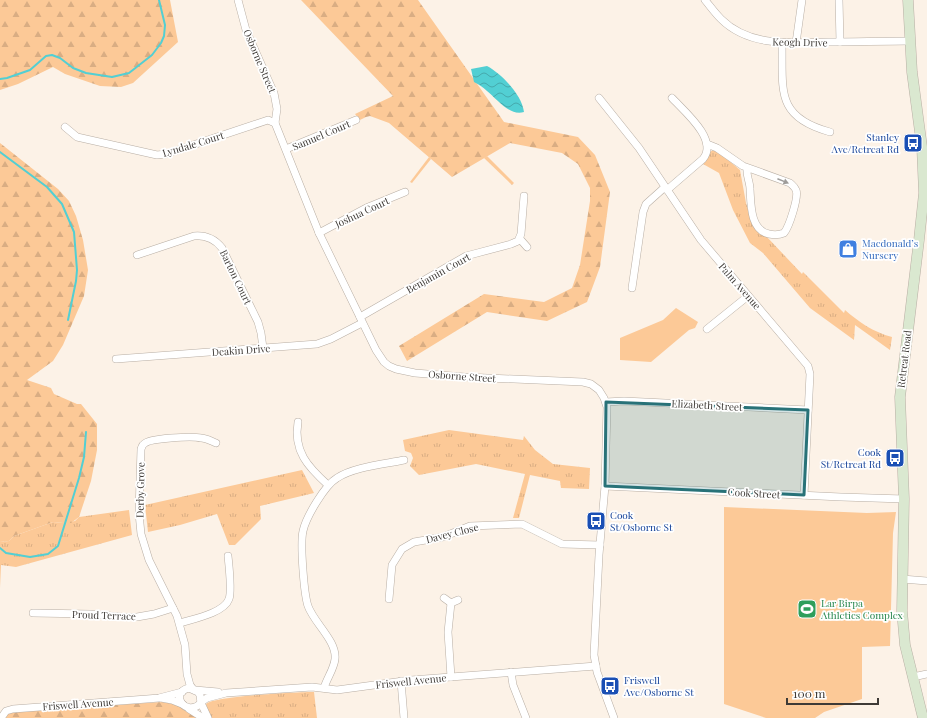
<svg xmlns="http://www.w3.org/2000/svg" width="927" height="718" font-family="'Playfair Display',serif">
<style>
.grass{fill:url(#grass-tufts)}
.forest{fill:url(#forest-firs)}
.park{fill:#fcc997}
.water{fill:url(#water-waves)}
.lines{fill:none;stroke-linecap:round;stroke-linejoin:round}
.stream{stroke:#52cfd3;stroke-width:2}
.street-casing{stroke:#b8aea4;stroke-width:8}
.secondary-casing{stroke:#b8aea4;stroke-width:11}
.street{stroke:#fff;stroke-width:7}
.secondary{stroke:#dae8d0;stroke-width:10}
.oneway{fill:#9e9c9a}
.marked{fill:#287278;fill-opacity:0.2;stroke:#287278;stroke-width:3;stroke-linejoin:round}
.labels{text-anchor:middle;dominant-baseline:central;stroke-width:3.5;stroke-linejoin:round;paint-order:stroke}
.street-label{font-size:10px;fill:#3e3a36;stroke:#fff}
.transit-label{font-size:10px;fill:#164399;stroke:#fff;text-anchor:end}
.shop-label{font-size:10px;fill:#366cbe;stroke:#fff;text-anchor:start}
.leisure-label{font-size:10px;fill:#27864d;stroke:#fff;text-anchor:start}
</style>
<defs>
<pattern id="grass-tufts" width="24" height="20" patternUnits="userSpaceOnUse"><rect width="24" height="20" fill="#fcc997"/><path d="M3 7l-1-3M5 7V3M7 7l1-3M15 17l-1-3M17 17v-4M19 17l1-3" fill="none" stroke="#d9ad83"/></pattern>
<pattern id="forest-firs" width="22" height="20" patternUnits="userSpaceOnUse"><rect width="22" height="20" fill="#fcc997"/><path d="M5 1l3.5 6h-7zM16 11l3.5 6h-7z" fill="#d9ad83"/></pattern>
<pattern id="water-waves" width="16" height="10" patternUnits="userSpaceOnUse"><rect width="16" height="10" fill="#52cfd3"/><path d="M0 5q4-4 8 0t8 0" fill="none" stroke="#45a9ac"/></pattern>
</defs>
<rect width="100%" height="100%" fill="#fcf2e7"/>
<g class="grass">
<path d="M714 150 720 153 740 170 746 203 754 228 760 234 767 237 802 274 803 272 844 313 845 310C859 322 873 332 892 337L890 350 855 325 854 340 810 308 763 253 750 243 733 210 719 173 703 164 709 152Z"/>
<polygon points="487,156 514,183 512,185 484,158"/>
<polygon points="429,157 431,159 412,183 410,182"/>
<polygon points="449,430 523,440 524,436 535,450 553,464 590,468 589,489 561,488 560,481 530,475 519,518 513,518 525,474 476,464 419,475 410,466 413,458 411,453 405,451 403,440"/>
<polygon points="302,470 314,493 260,506 261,519 235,545 229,545 217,514 180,525 148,532 145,505"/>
<polygon points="129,510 132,535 16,567 1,565 0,588 0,542 9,541 14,536 53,522 63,523 75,521 79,517"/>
<path d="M314 692 317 718H212L209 715 206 704C215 696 298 692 314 692Z"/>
</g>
<g class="forest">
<polygon points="0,0 170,0 178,42 133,83 121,87 100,86 65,74 53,67 18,84 0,90"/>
<polygon points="301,0 418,0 504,122 578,137 595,155 610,192 600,267 587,302 547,321 487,312 407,361 399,346 484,294 544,302 572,288 580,265 590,201 590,188 578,164 562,153 510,143 452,177 389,123 370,116 366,117 360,120 355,114 393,96"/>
<polygon points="0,143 58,189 69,201 76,216 83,240 88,270 84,296 63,345 53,361 27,380 51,388 54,394 77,404 81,404 97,424 97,450 91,481 79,517 71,523 63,523 53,522 14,536 9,541 0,542"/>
<path d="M162 702C176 703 187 710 198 718H5L9 713 18 711Z"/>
</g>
<g class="park">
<polygon points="676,308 698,322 695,328 689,330 651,362 620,360 620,338 663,320"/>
<polygon points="724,507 867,513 896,512 893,533 890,646 862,647 862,699 824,712 815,718 766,718 724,704"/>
</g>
<path class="water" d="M487 66C502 74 522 95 524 112 510 117 496 98 487 91 483 87 478 84 474 82L471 69Z"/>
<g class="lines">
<g class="stream">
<polyline points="0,79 7,78 30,70 46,56 52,55 60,58 73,68 86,73 112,77 129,73 152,55 161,43 164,36 165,25 159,0"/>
<polyline points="0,152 47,187 62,204 74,232 77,270 76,281 68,320"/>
<polyline points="0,548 6,553 30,557 48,554 58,546 79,478 84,457 86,432"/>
</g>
<defs>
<g id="street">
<polyline points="238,0 246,30 274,93 277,109 275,123 319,233 376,350 384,362 389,366 396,369 415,373 465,377 583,382 591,384 599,390 604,398 607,407 605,486 599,555 594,655 597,672 614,718"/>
<path d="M705 0C710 6 715 13 721 19 749 47 791 43 828 42 855 42 882 41 910 41"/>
<polyline points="839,0 840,42"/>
<path d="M782 43C783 90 775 117 830 132"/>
<polyline points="796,43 802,0"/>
<polyline points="599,98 639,148 701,240 808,366 810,374 804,495"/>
<polyline points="65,127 77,137 157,155 166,154 268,120 275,123"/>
<path d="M707 144 717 148 743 166 790 183C792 185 795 187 796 190 799 197 789 227 784 233 779 235 774 235 769 234 750 230 751 204 750 189 750 182 746 175 747 168"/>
<polyline points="286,149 356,120"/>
<path d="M667 190 703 159C719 140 684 111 672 98"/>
<polyline points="319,233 366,208 405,192"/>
<polyline points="520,239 527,247"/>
<path d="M137 255 194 236C205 235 214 238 222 248L258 322 261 333 263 348"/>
<polyline points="632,288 643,212 646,204 665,187"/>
<polyline points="360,317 466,256 511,244 518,241 521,234 524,196"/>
<polyline points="707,329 748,296"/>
<polyline points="116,359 317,344 331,339 362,323"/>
<polyline points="606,402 624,401 808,410"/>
<path d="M298 422C293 451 308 467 328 485"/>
<polyline points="605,486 841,497 904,499"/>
<polyline points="902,579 927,581"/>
<polyline points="444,598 451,603 458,600"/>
<polyline points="389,599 392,565 402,549 414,542 443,537 470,526 522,524 562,544 600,545"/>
<polyline points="33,613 90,614 122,617 137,617 154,614 173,608"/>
<path d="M180 623C193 619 224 613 229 599 232 591 229 566 228 556"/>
<polyline points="511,672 513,685 526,718"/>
<polyline points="451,677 448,632 451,603"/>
<polyline points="913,677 927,674"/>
<polyline points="401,681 404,718"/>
<path d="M189 688 198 692 200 695 201 703C186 718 168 693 189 688Z"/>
<path d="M324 688C327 678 334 669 335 659 337 641 314 623 308 606 304 594 300 544 303 531 306 517 325 485 337 478 353 467 385 464 404 460"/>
<path d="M193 689 190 685 187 674 185 645 177 616 149 560 141 534 139 513 141 449C142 447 142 445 144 444 149 438 192 436 201 438 206 438 211 441 216 443"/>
<polyline points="195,690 218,692"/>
<polyline points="161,698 172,700 182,704"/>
<polyline points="201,702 207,698 226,693 312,687 337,690 411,680 596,666"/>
<polyline points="201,703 208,718"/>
<polyline points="189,709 203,718"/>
<polyline points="1,718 6,711 13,709 147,699 159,698 182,692"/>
</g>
<polyline id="secondary" points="908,0 912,72 922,147 924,193 919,240 900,397 904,499 902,611 905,645 923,718"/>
</defs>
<use href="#street" class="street-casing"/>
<use href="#secondary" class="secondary-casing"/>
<use href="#street" class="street"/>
<use href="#secondary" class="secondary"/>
</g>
<defs><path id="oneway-solid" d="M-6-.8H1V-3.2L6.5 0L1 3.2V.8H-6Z"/></defs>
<use class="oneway" href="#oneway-solid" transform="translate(783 181) rotate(22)"/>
<path class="marked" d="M606 402 808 410 804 495 605 486Z"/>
<defs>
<symbol id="bus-square" viewBox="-11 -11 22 22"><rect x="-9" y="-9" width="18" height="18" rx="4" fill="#1a4fb4" stroke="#fff"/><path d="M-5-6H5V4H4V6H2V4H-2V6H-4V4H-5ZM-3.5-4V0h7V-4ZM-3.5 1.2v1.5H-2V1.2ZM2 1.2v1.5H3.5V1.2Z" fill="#fff"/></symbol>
<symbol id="shop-square" viewBox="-11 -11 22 22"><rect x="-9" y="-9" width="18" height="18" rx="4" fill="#3f7fe0" stroke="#fff"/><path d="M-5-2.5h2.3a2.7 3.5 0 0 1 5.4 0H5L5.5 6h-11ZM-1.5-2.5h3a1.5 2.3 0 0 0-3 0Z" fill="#fff"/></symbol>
<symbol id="stadium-square" viewBox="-11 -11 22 22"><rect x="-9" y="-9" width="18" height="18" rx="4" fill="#2e9e5b" stroke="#fff"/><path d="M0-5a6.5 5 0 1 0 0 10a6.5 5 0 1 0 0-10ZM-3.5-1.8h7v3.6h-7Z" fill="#fff"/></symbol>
</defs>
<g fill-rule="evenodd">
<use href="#bus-square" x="902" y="132" width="22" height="22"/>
<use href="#shop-square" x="837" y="238" width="22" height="22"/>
<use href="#bus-square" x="884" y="447" width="22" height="22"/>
<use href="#bus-square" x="585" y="510" width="22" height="22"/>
<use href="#stadium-square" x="796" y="598" width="22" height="22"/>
<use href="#bus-square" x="599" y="675" width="22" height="22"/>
</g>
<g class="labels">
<g class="street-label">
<text transform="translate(800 42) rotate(1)">Keogh Drive</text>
<text transform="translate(260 61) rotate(67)">Osborne Street</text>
<text transform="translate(321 135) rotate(-23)">Samuel Court</text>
<text transform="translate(193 144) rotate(-17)">Lyndale Court</text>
<text transform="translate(362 212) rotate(-25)">Joshua Court</text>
<text transform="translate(438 273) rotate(-29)">Benjamin Court</text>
<text transform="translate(236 277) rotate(64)">Barton Court</text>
<text transform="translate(740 286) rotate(49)">Palm Avenue</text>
<text transform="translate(241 350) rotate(-4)">Deakin Drive</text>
<text transform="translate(904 359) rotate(-83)">Retreat Road</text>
<text transform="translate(462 376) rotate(4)">Osborne Street</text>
<text transform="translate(707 405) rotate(3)">Elizabeth Street</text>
<text transform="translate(140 490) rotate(-89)">Derby Grove</text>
<text transform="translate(754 493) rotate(3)">Cook Street</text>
<text transform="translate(452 533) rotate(-14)">Davey Close</text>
<text transform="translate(104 615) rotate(2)">Proud Terrace</text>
<text transform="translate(411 681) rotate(-6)">Friswell Avenue</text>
<text transform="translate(78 704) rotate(-4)">Friswell Avenue</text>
</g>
<g class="transit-label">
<text x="899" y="137">Stanley<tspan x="899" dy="12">Ave/Retreat Rd</tspan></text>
<text x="881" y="452">Cook<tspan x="881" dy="12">St/Retreat Rd</tspan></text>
<text x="610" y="515" text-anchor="start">Cook<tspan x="610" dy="12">St/Osborne St</tspan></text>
<text x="624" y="680" text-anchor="start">Friswell<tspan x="624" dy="12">Ave/Osborne St</tspan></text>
</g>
<g class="shop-label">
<text x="862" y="243">Macdonald’s<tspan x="862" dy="12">Nursery</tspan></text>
</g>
<g class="leisure-label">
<text x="821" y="603">Lar Birpa<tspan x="821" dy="12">Athletics Complex</tspan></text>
</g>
</g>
<path d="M787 698v6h91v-6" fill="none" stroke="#3e3a36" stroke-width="2"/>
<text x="793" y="698" font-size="12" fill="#3e3a36" stroke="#ffffff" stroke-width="3" paint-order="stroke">100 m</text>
</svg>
